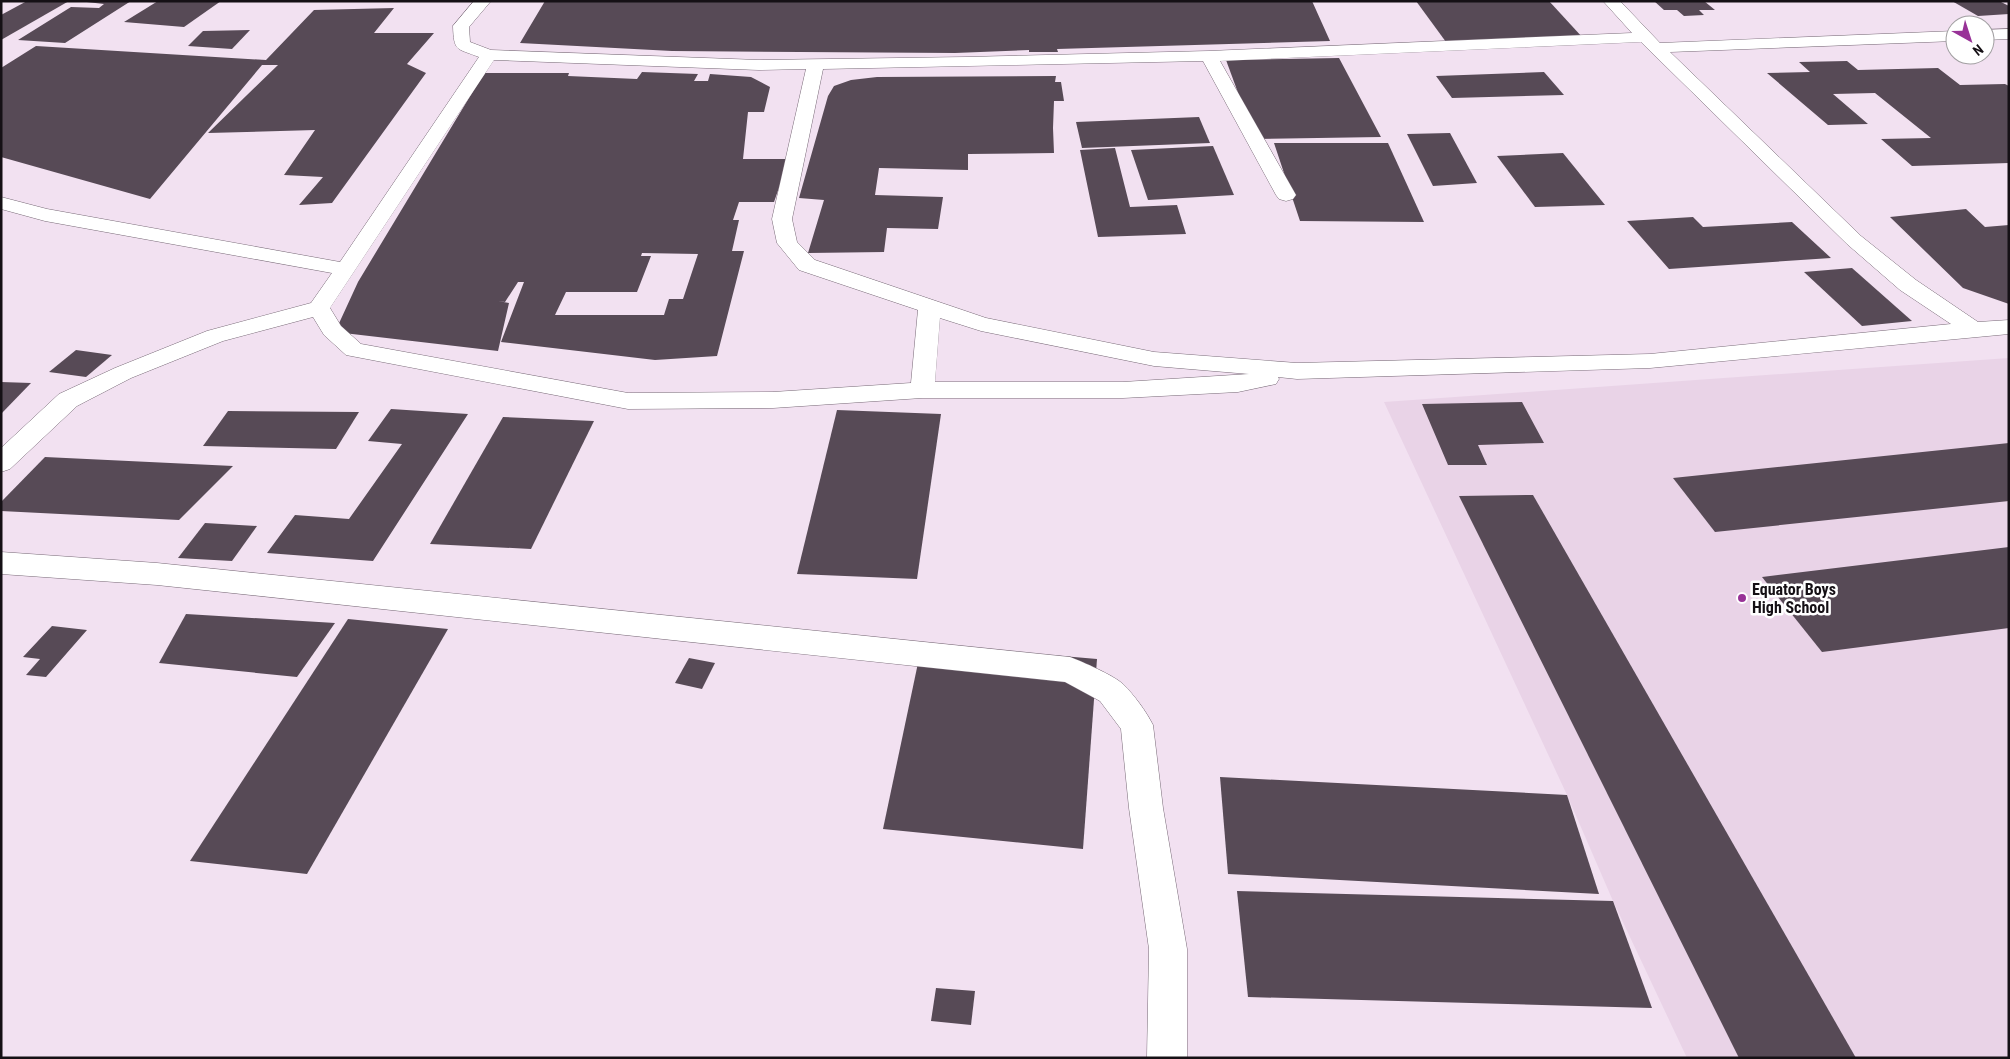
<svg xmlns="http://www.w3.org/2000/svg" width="2010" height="1059" font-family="'Roboto Condensed',sans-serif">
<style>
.built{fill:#e9d3e7}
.building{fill:#574a56;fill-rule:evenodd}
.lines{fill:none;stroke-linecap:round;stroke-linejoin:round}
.minor-casing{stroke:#786a77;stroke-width:1}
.minor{fill:#fff;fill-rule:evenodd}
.poi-dot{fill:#983297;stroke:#fff;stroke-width:2}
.labels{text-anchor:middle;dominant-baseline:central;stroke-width:5;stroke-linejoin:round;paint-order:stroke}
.poi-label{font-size:16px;font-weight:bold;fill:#151015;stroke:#fff;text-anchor:start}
</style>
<rect width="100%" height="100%" fill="#f2e1f1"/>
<polygon class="built" points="2009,358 2009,1058 1687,1058 1613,901 1567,795 1384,402"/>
<g class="building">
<polygon points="27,1 69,1 1,40 1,15"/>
<polygon points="78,1 131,1 65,43 18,40 71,7 99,8 104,4"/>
<polygon points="158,1 221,1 184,27 124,22"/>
<polygon points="545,1 1312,1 1330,41 1057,49 1058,52 1029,52 1029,50 955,53 672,51 520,43"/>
<polygon points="1416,1 1549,1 1583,38 1446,42"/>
<polygon points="1654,1 1704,1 1715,10 1699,10 1704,15 1684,16 1677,10 1664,10"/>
<polygon points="1952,1 1999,1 2009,6 2009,14 1978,16"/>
<polygon points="394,8 374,33 434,33 407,64 426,73 332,203 299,205 323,177 284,175 315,130 208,133 278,65 262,65 150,199 1,157 1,68 36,46 266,60 314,10"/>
<polygon points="250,30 232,49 188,46 203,31"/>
<polygon points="1339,58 1381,137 1255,139 1226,60"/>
<polygon points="1847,61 1858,70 1938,68 1960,85 2005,84 2009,86 2009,163 1912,166 1881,139 1931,138 1875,93 1833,94 1868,124 1828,125 1767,73 1810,72 1799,62"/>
<path d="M642 72 698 74 694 81H708L710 74 751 77 770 87 764 112H748L743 159H789L774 202H739L733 220H739L732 251H744L717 356 655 360 501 342 524 282H518L505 302 498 301 509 303 498 351 335 332 358 282 484 73H569L568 76 637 79ZM642 253 698 254 683 299H669L664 315H555L566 292H637L651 256H641Z"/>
<polygon points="1544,72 1564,95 1452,98 1436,76"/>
<polygon points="1056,76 1055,82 1061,82 1064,101 1054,101 1053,128 1054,153 968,154 968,170 879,168 875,195 943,197 938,229 887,228 884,252 808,253 824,200 799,198 828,96 834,86 851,80 877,77"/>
<polygon points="1199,117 1210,143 1082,148 1076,122"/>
<polygon points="1450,133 1477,183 1433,186 1407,134"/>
<polygon points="1274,143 1388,143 1424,222 1300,221"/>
<polygon points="1213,146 1234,195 1148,200 1131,150"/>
<polygon points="1115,148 1130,207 1177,205 1186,234 1098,237 1080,150"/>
<polygon points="1563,153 1605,205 1535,207 1497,156"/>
<polygon points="1966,209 1985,227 2009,225 2009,304 1963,288 1890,217"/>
<polygon points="1693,217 1703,227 1792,222 1831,258 1669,269 1627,221"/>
<polygon points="1852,268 1912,321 1862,326 1804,272"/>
<polygon points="76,350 112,355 86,377 49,372"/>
<polygon points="1,382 31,383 1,414"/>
<polygon points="1522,402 1544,443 1478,445 1487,465 1448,465 1422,404"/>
<polygon points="391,409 468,414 373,561 267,553 295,515 349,519 402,444 368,441"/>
<polygon points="837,410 941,414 917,579 797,574"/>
<polygon points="228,411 359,412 336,449 203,446"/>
<polygon points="503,417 594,421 531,549 430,544"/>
<polygon points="2009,443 2009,501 1715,532 1673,478"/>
<polygon points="45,457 233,466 179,520 1,511 1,502"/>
<polygon points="1533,495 1856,1058 1739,1058 1459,496"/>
<polygon points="205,523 257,526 232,561 178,558"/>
<polygon points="2009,547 2009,628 1822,652 1762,577"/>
<polygon points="186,614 335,623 297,677 159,663"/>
<polygon points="348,619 448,629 307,874 190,861"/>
<polygon points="52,626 87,630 46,677 26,675 40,659 23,657"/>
<polygon points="922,644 1097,659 1083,849 883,829"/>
<polygon points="689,658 715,663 702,689 675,683"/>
<polygon points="1220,777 1567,795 1599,894 1228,874"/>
<polygon points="1237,891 1613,901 1652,1008 1248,997"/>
<polygon points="936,988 975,991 971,1025 931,1021"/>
</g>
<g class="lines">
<defs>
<g id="minor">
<path d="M474 1H491L469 27 470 42 491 50 759 60 966 57 1209 51 1632 33 1603 1H1620L1660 43 1955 31V41L1670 52 1861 236 1916 280 1978 322 2009 320V334L1650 368 1297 379 1278 377 1279 379 1276 384 1238 392 1123 398H922L773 408 628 409 346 355 324 335 313 317 223 341 131 378 77 406 10 469 1 472V448L59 394 115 368 207 331 311 303 332 273 45 221 1 209V197L47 209 340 262 479 57C456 48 454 52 453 26ZM1641 42 1847 244 1900 290 1951 324 1650 354 1297 363 1154 352 986 318 815 260 797 242 792 219 823 69 1203 61 1276 195 1279 199 1286 201 1293 199 1296 195 1220 61ZM494 60 759 70 806 69 772 219 777 243 799 270 918 310 911 383 773 392 628 393 361 344 341 326 330 308ZM940 318 981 331 1154 366 1249 374 1123 382H935Z"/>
<polygon points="2009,29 2009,39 1985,40 1985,30"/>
<path d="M1 552 157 563 1070 657C1083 662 1113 675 1123 684 1134 695 1146 711 1153 725L1163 808 1187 949V1058H1147L1149 949 1129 808 1121 729 1100 701 1065 682 157 585 1 574Z"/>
</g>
</defs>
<use href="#minor" class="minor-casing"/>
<use href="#minor" class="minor"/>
</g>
<circle class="poi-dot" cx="1742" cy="598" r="5"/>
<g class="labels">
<g class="poi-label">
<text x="1752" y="589">Equator Boys<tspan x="1752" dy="18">High School</tspan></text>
</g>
</g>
<rect width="2010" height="1059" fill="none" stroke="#151015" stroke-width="5"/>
<g transform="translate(1970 40) rotate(141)"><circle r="24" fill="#ffffff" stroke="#a19fa1"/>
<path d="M0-4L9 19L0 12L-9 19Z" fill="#983297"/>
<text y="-8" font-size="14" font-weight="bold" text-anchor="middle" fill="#151015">N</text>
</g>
</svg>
